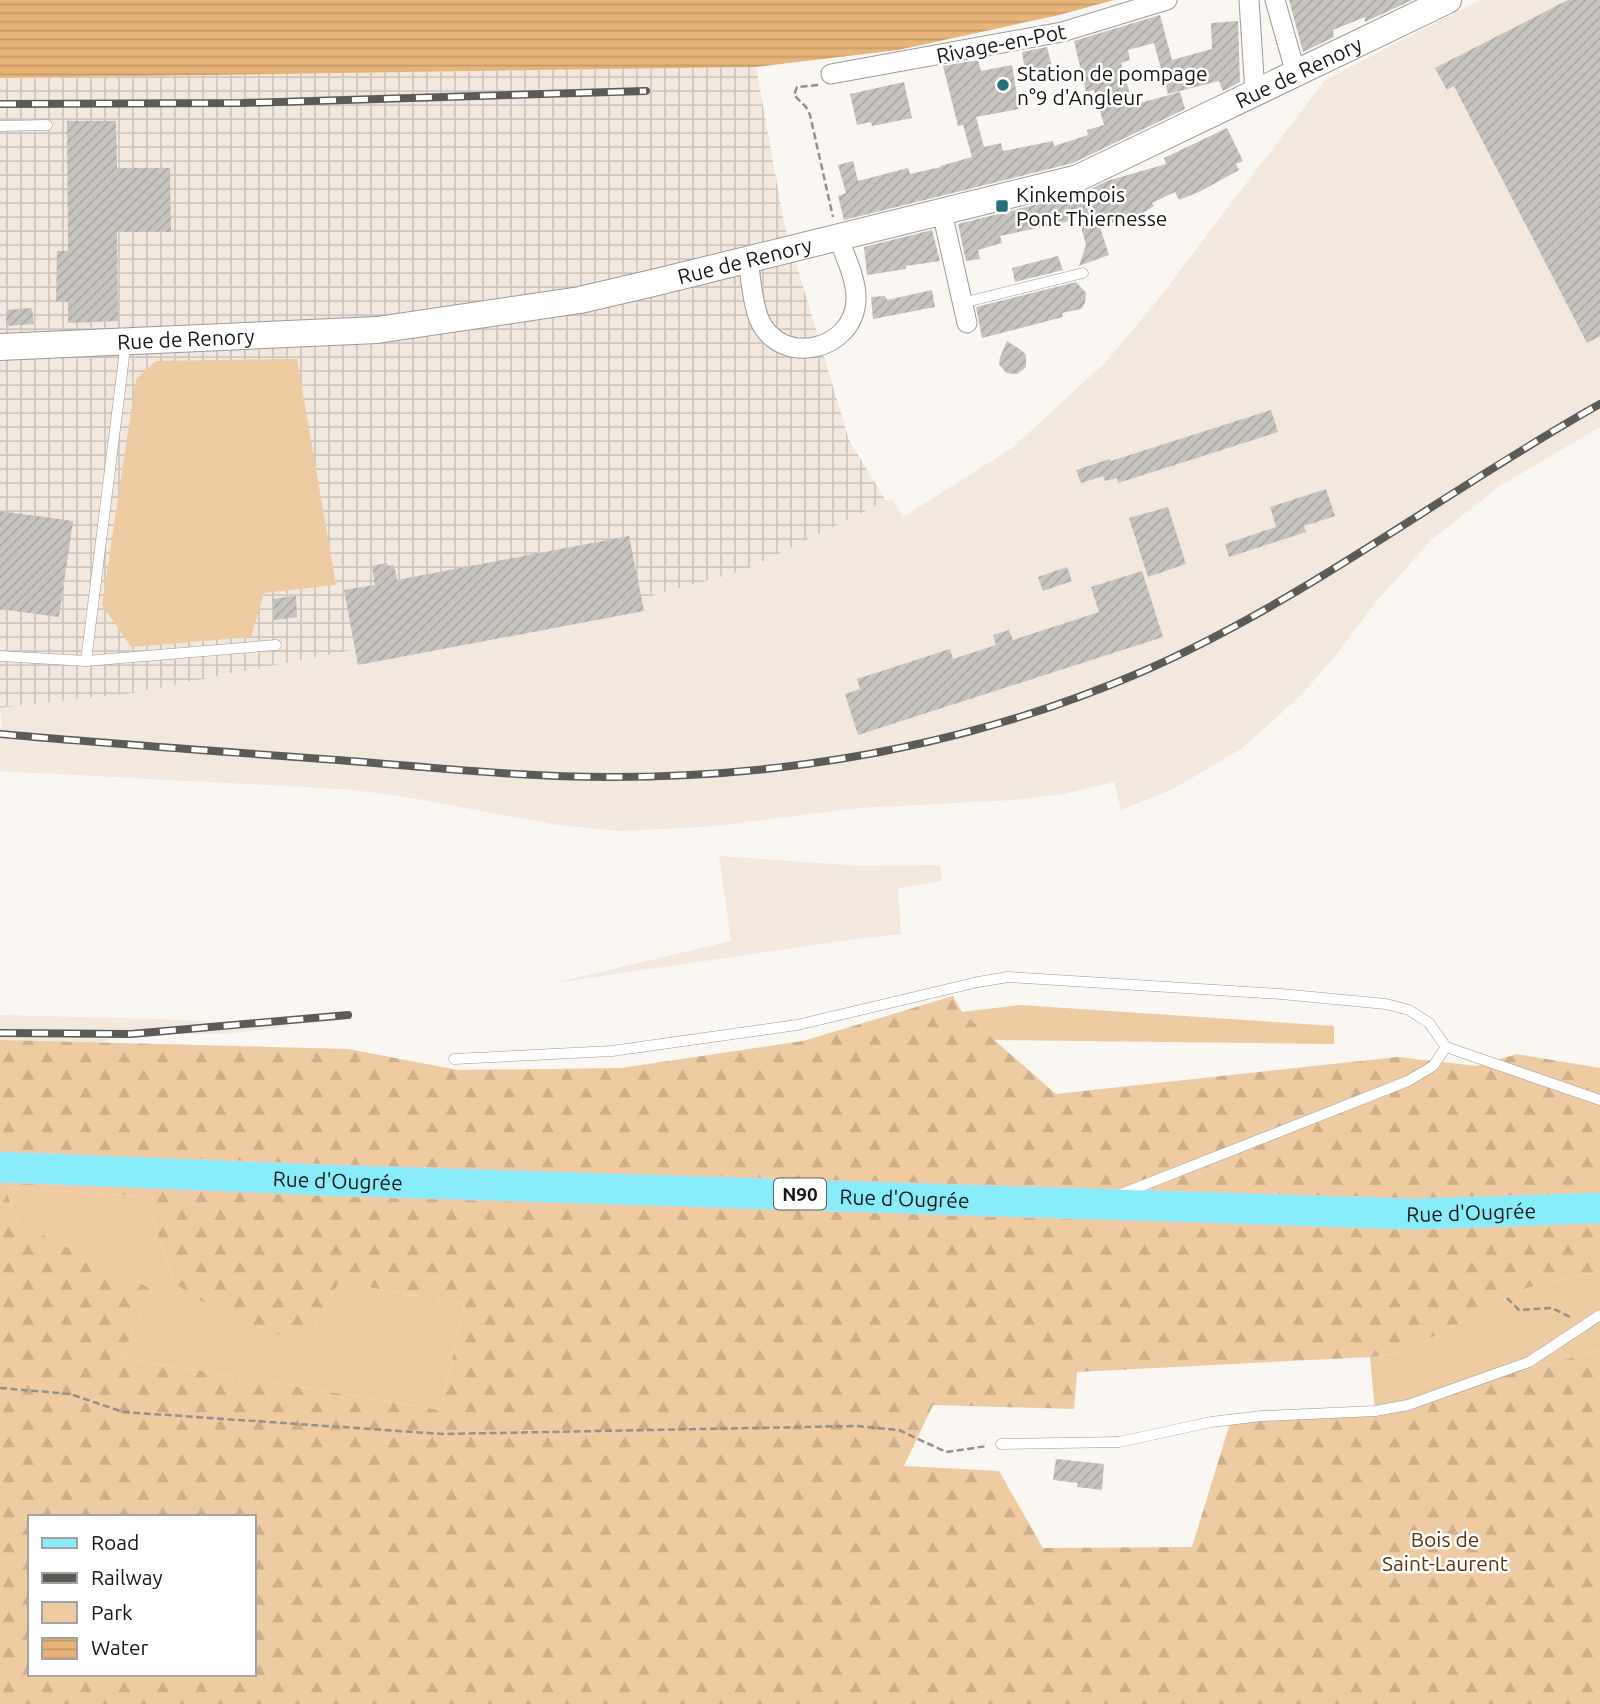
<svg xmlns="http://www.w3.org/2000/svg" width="1600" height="1704" font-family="Ubuntu,sans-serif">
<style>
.built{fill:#f2e8dd}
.industrial{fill:url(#industrial-grid)}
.green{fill:#efcba2}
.forest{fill:url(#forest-firs);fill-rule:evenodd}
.water{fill:url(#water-rules)}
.building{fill:url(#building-hatch)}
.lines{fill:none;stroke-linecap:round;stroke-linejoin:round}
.lane-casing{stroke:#9d9a95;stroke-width:11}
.street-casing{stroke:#9d9a95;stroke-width:21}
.secondary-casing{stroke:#9d9a95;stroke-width:28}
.primary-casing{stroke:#d5d5d5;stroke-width:32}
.path{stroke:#93908c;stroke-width:2.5;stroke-dasharray:7 3.5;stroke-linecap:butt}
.lane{stroke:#fff;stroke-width:10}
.street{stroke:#fff;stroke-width:19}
.secondary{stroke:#fff;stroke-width:26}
.primary{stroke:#89ecfa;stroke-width:30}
.rail-casing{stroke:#5d5b58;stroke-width:8}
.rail{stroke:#fff;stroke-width:5;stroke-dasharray:16;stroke-linecap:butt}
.poi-dot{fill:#266e79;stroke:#fff;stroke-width:2.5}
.labels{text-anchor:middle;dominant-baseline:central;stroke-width:5;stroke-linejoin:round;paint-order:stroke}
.shield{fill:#fff;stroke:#5d5d5b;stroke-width:2}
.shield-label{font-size:19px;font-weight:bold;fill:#181715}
.street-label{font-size:21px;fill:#181715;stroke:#fff}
.poi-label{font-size:21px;fill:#181715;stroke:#fff;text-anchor:start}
.park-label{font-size:21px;fill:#593807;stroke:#fff}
</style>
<defs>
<pattern id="industrial-grid" width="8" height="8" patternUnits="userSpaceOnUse" patternTransform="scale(1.75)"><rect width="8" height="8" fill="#f2e8dd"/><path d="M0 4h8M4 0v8" fill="none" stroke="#cfc6bd"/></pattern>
<pattern id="forest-firs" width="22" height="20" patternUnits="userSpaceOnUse" patternTransform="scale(1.75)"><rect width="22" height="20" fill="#efcba2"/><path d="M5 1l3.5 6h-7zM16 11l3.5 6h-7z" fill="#ccae8b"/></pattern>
<pattern id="water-rules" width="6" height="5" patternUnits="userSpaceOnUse" patternTransform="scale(1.75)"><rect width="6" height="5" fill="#e7b479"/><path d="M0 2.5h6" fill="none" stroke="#c59a68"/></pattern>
<pattern id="building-hatch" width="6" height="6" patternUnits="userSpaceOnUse" patternTransform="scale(1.75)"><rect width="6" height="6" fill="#c7c3bf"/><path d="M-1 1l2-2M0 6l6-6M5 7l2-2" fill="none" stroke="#aaa7a3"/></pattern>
</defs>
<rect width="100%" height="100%" fill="#faf6f1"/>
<g class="built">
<polygon points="1480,0 1600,0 1600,427 1500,486 1431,540 1376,602 1336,655 1300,696 1241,749 1173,789 1121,810 1114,782 1063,794 1013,800 858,808 715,826 621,831 558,825 395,795 342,789 0,771 0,728 2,727 0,708 133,693 352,650 612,607 745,570 886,501 892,500 903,517 1012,448 1105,363 1156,302 1325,80"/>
<polygon points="719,856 862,866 940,865 942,881 898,888 901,934 847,940 554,983 731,941"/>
<polygon points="0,1015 158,1019 294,1026 224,1034 176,1034 109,1039 98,1043 0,1040"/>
</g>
<polygon class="industrial" points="756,67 784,223 849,440 886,501 745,570 612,607 352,650 133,693 0,708 0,78"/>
<g class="green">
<polygon points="297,359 336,585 264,593 251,637 131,647 102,605 136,379 156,361"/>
<polygon points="1021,1005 1334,1026 1334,1044 994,1040 962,1012"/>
<polygon points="5,1188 144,1196 175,1284 310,1335 339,1282 464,1304 441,1410 121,1358 152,1289 18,1223"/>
<polygon points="1600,1271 1600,1350 1375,1411 1370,1357 1402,1353 1527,1288"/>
</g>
<path class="forest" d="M953 996 962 1012 1056 1094 1397 1057 1477 1066 1517 1054 1600 1068V1271L1527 1288 1402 1353 1370 1357 1077 1372 1074 1409 933 1405 904 1466 999 1471 1043 1548 1192 1547 1230 1423 1375 1411 1600 1350V1704H0V1040L348 1049 458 1070 621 1068 803 1041ZM5 1188 144 1196 175 1284 255 1334 310 1335 339 1282 464 1304 441 1410 121 1358 152 1289 18 1223ZM30 1517H254V1674H30Z"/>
<polygon class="water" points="0,0 1114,0 1059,15 898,50 756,67 0,78"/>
<g class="building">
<polygon points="1289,0 1412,0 1365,22 1365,17 1333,30 1334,37 1303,52"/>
<polygon points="1568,0 1600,0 1600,336 1587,343 1454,86 1447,90 1435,68"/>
<polygon points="1160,15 1172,60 1212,49 1211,23 1238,21 1240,82 1223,91 1219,81 1168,94 1154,43 1128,50 1130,60 1121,63 1133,105 1180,92 1185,109 1073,163 844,220 838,196 846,193 838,165 853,161 858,181 908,168 910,174 941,167 940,166 972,157 963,125 958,126 943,66 978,60 981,71 1012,65 1019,109 976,117 984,147 1001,143 1003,151 1053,141 1054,146 1088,135 1087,130 1104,125 1094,90 1086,92 1074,41"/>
<polygon points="1047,47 1052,67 1025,71 1022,52"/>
<polygon points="904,82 912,118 872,126 871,122 857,125 850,94"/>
<polygon points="67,121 116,121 117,168 170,168 171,232 117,232 118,321 68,323 68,302 56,302 57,251 68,251"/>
<polygon points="1227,128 1243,161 1236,164 1239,170 1201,191 1179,200 1175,192 1152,203 1154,206 1145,212 1100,227 1109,255 1079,266 1086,245 1078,215 1066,222 1000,236 1002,243 978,250 980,259 966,261 958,224 1082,193 1107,181 1166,164 1164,158"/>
<polygon points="932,230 940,261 906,266 906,269 867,275 864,247"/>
<polygon points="1058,256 1063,270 1015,282 1012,268"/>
<polygon points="1076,282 1086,293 1085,303 1081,309 1062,313 1063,317 982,338 976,307"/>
<polygon points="932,290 935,307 873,319 871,297 885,296 887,300"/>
<polygon points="32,308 34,324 6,326 6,310"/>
<polygon points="1007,341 1021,350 1026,355 1026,367 1017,374 1006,373 999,364 1000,357"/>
<polygon points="1271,410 1278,432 1118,483 1117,478 1105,481 1103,476 1081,483 1076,470 1110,459 1111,461"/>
<polygon points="1326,489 1335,516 1304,526 1306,532 1229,557 1225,544 1276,527 1270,507"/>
<polygon points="1168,507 1186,564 1148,577 1129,518"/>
<polygon points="0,511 73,521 59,617 0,609"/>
<polygon points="629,536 644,611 358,665 344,590 375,585 372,566 387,563 388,566 394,565 397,580"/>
<polygon points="1067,567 1072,581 1043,591 1038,577"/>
<polygon points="1142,571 1163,637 858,735 845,694 860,689 857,679 950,649 953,659 996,645 993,635 1009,630 1013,640 1099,612 1091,587"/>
<polygon points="296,596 297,617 274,620 272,599"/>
<polygon points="1056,1459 1104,1464 1102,1490 1077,1487 1078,1483 1053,1480"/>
</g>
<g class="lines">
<defs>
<g id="lane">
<polyline points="0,126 47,125"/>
<polyline points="962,303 1083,273"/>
<polyline points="0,656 86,661 276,645"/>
<polyline points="86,661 126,341"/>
<polyline points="454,1059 612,1051 797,1025 978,982 1008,977 1281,994 1386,1004 1409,1010 1429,1023 1446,1047 1600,1100"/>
<polyline points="1121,1194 1408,1081 1433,1066 1446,1047"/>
<polyline points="1001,1444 1119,1442 1211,1422 1262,1416 1375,1411 1408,1405 1529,1362 1600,1315"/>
</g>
<g id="street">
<polyline points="1249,0 1255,93"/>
<polyline points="1275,0 1296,74"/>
<polyline points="831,74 1062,32 1167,0"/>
<polyline points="942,212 967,323"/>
<path d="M748 260C751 279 752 301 759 319 780 368 854 351 856 300 857 280 845 256 838 237"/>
</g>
<g id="secondary">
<path id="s1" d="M0 347 377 330 580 300 657 282 1078 178 1448 0"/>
</g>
<g id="primary">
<path id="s2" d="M0 1167 323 1180 1414 1214 1600 1208"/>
</g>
</defs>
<use href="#lane" class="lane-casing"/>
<use href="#street" class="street-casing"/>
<use href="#secondary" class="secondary-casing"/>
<use href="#primary" class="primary-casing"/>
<g class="path">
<polyline points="818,85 797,87 794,95 806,107 810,115 833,217"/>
<polyline points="1507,1298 1519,1310 1552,1308 1572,1318"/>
<polyline points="0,1388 70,1394 123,1412 443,1434 857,1426 899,1430 946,1452 987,1446"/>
</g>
<use href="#lane" class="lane"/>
<use href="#street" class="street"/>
<use href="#secondary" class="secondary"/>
<use href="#primary" class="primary"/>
<defs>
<g id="rail">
<polyline points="0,104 243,103 646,91"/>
<path d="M0 734C113 744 226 752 338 760 428 767 519 777 610 777 791 777 971 745 1139 673 1303 602 1445 491 1600 404"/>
<polyline points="0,1033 131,1034 348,1015"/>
</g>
</defs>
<use href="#rail" class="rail-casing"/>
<use href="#rail" class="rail"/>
</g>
<g class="poi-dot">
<circle cx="1003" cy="85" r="7"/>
<rect x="995" y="199" width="14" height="14" rx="3.5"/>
</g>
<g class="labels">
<rect class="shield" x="774" y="1178.5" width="52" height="31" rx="5"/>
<g class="shield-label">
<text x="800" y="1194">N90</text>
</g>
<g class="street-label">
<text transform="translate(1001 43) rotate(-11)">Rivage-en-Pot</text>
<text stroke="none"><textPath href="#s1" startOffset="1340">Rue de Renory</textPath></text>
<text stroke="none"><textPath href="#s1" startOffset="752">Rue de Renory</textPath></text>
<text stroke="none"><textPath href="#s1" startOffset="186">Rue de Renory</textPath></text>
<text stroke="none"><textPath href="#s2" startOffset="338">Rue d'Ougrée</textPath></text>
<text stroke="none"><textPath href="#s2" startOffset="905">Rue d'Ougrée</textPath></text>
<text stroke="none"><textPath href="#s2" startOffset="1472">Rue d'Ougrée</textPath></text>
</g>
<g class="poi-label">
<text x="1017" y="73">Station de pompage<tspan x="1017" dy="24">n°9 d'Angleur</tspan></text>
<text x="1016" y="194">Kinkempois<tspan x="1016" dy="24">Pont Thiernesse</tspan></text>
</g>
<g class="park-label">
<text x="1445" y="1539">Bois de<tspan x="1445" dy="24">Saint-Laurent</tspan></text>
</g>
</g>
<rect x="28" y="1515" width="228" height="161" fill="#ffffff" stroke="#a3a2a1" stroke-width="2"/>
<rect x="42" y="1538" width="35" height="10" fill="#89ecfa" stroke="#a3a2a1" stroke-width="2"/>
<text x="91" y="1550" font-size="21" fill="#181715">Road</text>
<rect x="42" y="1573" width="35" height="10" fill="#5d5b58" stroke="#a3a2a1" stroke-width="2"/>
<text x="91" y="1585" font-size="21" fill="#181715">Railway</text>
<rect x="42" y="1602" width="35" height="21" fill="#efcba2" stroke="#a3a2a1" stroke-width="2"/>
<text x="91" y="1620" font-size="21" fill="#181715">Park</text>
<rect x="42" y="1638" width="35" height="21" fill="url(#water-rules)" stroke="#a3a2a1" stroke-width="2"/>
<text x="91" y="1655" font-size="21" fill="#181715">Water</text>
</svg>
